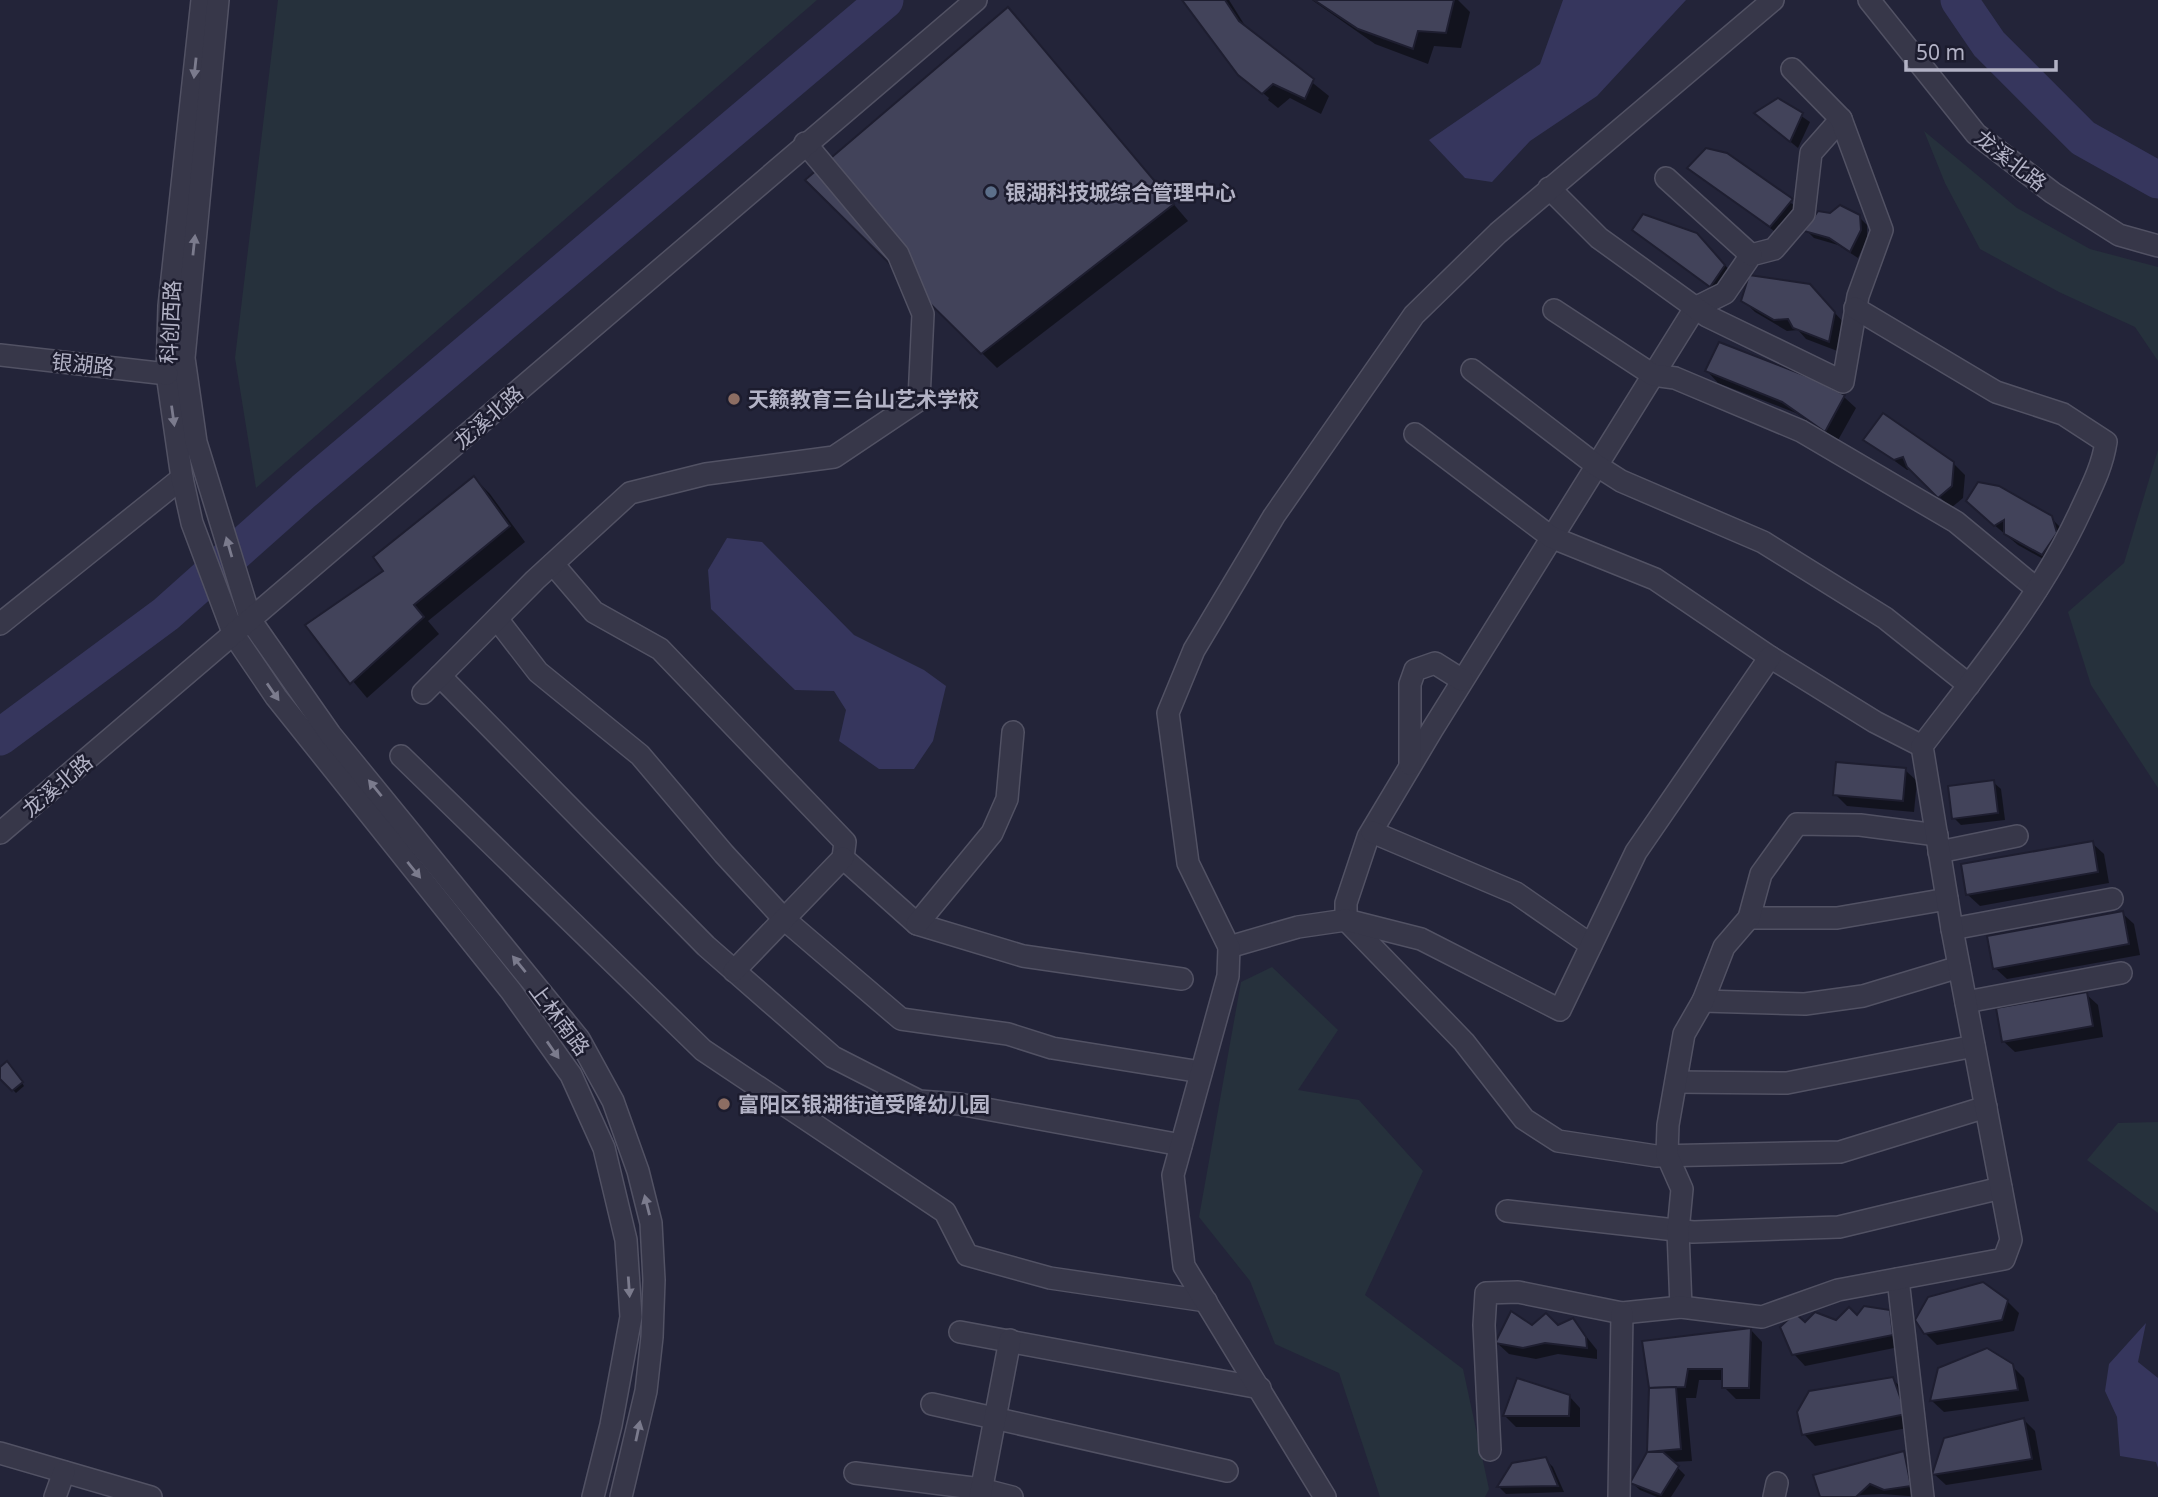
<svg xmlns="http://www.w3.org/2000/svg" width="2158" height="1497" font-family="'Noto Sans','Noto Sans SC',sans-serif">
<style>
.green{fill:#26313c}
.water{fill:#36365d}
.shadow{fill:#0007}
.lines{fill:none;stroke-linecap:round;stroke-linejoin:round}
.river{stroke:#36365d;stroke-width:37}
.building{fill:#42435a;stroke:#1e1e30;stroke-width:2}
.minor-casing{stroke:#525264;stroke-width:24}
.tertiary-casing{stroke:#525264;stroke-width:24}
.minor{stroke:#373749;stroke-width:21}
.tertiary{stroke:#373749;stroke-width:21}
.oneway{fill:#7b7b8d}
.service-dot{fill:#5c6f8a;stroke:#1c1c2e;stroke-width:2.5}
.education-dot{fill:#8d6e63;stroke:#1c1c2e;stroke-width:2.5}
.labels{text-anchor:middle;dominant-baseline:central;stroke-width:5;stroke-linejoin:round;paint-order:stroke}
.street-label{font-size:21px;fill:#b2b2c5;stroke:#1c1c2e}
.poi-label{font-size:21px;font-weight:bold;fill:#b2b2c5;stroke:#1c1c2e;text-anchor:start}
</style>
<rect width="100%" height="100%" fill="#232439"/>
<g class="green">
<polygon points="278,0 817,0 256,488 235,358"/>
<polygon points="1924,131 2017,208 2090,249 2158,267 2158,361 2135,327 2059,292 1980,249 1945,183"/>
<polygon points="2158,450 2158,788 2091,685 2068,612 2124,563"/>
<polygon points="1272,967 1338,1030 1298,1090 1359,1100 1423,1171 1365,1295 1463,1369 1489,1489 1485,1497 1380,1497 1339,1373 1275,1344 1250,1281 1199,1217 1241,982"/>
<polygon points="2158,1122 2158,1213 2087,1160 2118,1123"/>
</g>
<g class="water">
<polygon points="1563,0 1686,0 1597,96 1530,141 1492,182 1465,178 1429,140 1540,64"/>
<polygon points="727,538 762,542 854,635 924,670 946,686 933,741 914,769 879,769 839,741 846,710 834,691 795,690 711,609 708,570"/>
<polygon points="2146,1323 2138,1362 2158,1378 2158,1468 2156,1462 2120,1456 2117,1417 2105,1391 2109,1364"/>
</g>
<g class="shadow">
<polygon points="1184,0 1229,0 1249,32 1329,96 1321,114 1290,98 1278,108 1268,100 1269,98 1243,77"/>
<polygon points="1312,0 1458,0 1470,12 1461,48 1434,46 1428,64 1375,44"/>
<polygon points="1008,10 1188,221 997,368 808,180"/>
<polygon points="1778,100 1810,122 1798,148 1764,120"/>
<polygon points="1727,155 1803,212 1782,237 1690,168"/>
<polygon points="1859,217 1867,225 1867,239 1858,258 1838,245 1814,238 1807,231"/>
<polygon points="1635,230 1709,246 1735,277 1722,297"/>
<polygon points="1821,298 1846,325 1840,352 1806,339 1798,330 1787,331 1755,312 1743,300"/>
<polygon points="1707,371 1814,381 1844,397 1856,408 1837,442 1796,413 1718,383"/>
<polygon points="1866,440 1953,463 1965,475 1963,498 1951,508 1911,469 1907,470"/>
<polygon points="474,478 490,494 525,542 428,621 439,634 367,698 307,626 385,572"/>
<polygon points="1980,513 2051,518 2063,530 2054,565 2018,545"/>
<polygon points="1905,770 1917,781 1914,812 1847,806 1835,794"/>
<polygon points="1993,782 2001,789 2005,820 1961,825 1954,818"/>
<polygon points="2092,843 2104,854 2109,883 1980,906 1968,895"/>
<polygon points="2122,913 2134,924 2140,955 2007,979 1995,968"/>
<polygon points="2086,994 2098,1005 2103,1037 2015,1052 2003,1041"/>
<polygon points="10,1066 24,1086 16,1093 0,1077 0,1069"/>
<polygon points="2007,1301 2019,1313 2014,1331 1937,1345 1925,1333"/>
<polygon points="1889,1312 1901,1324 1904,1346 1805,1366 1794,1354 1806,1325 1837,1322"/>
<polygon points="1573,1320 1597,1350 1597,1359 1558,1354 1536,1359 1509,1354 1497,1343 1532,1327 1558,1327"/>
<polygon points="1751,1330 1762,1342 1760,1399 1736,1399 1724,1387 1724,1380 1699,1380 1696,1398 1686,1398 1692,1461 1672,1462 1685,1475 1671,1497 1657,1497 1640,1490 1632,1483 1649,1453 1651,1388"/>
<polygon points="2012,1366 2024,1378 2029,1401 1944,1412 1932,1401 1940,1370"/>
<polygon points="1892,1379 1904,1390 1917,1426 1815,1446 1804,1434"/>
<polygon points="1569,1396 1580,1408 1580,1427 1516,1427 1505,1416"/>
<polygon points="2024,1420 2035,1431 2042,1470 1946,1485 1934,1474"/>
<polygon points="1903,1453 1915,1464 1922,1497 1882,1494 1822,1497"/>
<polygon points="1545,1459 1553,1467 1564,1492 1506,1494 1499,1487"/>
</g>
<g class="lines">
<g class="river">
<polyline points="1959,0 1989,44 2083,138 2158,180"/>
<polyline points="0,737 166,614 304,491 885,0"/>
</g>
</g>
<g class="building">
<polygon points="1182,0 1225,0 1239,21 1314,79 1305,99 1273,84 1262,94 1238,75"/>
<polygon points="1314,0 1454,0 1446,33 1418,31 1413,49 1358,29"/>
<polygon points="1008,7 1174,204 981,354 805,180"/>
<polygon points="1778,98 1803,113 1790,142 1754,113"/>
<polygon points="1706,148 1727,153 1793,199 1770,227 1687,168"/>
<polygon points="1840,205 1860,215 1861,230 1850,252 1829,238 1804,231 1818,211 1830,213"/>
<polygon points="1643,214 1697,233 1725,265 1710,287 1632,230"/>
<polygon points="1749,275 1810,284 1835,312 1829,342 1793,328 1788,319 1774,320 1741,301"/>
<polygon points="1719,342 1814,379 1845,395 1825,432 1782,402 1705,371"/>
<polygon points="1883,413 1954,462 1952,486 1938,498 1907,467 1903,457 1894,460 1863,440"/>
<polygon points="474,476 510,526 414,605 424,617 350,684 305,625 383,571 373,557"/>
<polygon points="1978,482 1999,486 2052,516 2057,533 2042,555 2004,534 2004,520 1994,526 1966,501"/>
<polygon points="1836,762 1906,768 1903,801 1833,795"/>
<polygon points="1994,780 1998,813 1952,819 1948,786"/>
<polygon points="2093,841 2098,872 1966,895 1961,864"/>
<polygon points="2123,911 2129,944 1993,969 1987,936"/>
<polygon points="2087,992 2093,1026 2002,1042 1996,1008"/>
<polygon points="7,1061 23,1082 12,1091 0,1079 0,1067"/>
<polygon points="1983,1282 2008,1300 2002,1320 1924,1334 1915,1320 1928,1297"/>
<polygon points="1864,1306 1890,1310 1893,1335 1792,1355 1780,1327 1795,1313 1805,1322 1815,1312 1836,1320 1849,1307 1857,1315"/>
<polygon points="1511,1311 1532,1325 1546,1313 1558,1325 1573,1318 1586,1337 1587,1348 1545,1343 1523,1348 1495,1343"/>
<polygon points="1751,1328 1749,1388 1722,1388 1722,1369 1688,1369 1685,1387 1649,1388 1642,1341"/>
<polygon points="1987,1348 2013,1364 2018,1390 1930,1401 1938,1368"/>
<polygon points="1893,1377 1906,1414 1802,1435 1797,1412 1809,1391"/>
<polygon points="1517,1378 1570,1395 1569,1416 1503,1416"/>
<polygon points="1676,1387 1681,1449 1647,1452 1649,1388"/>
<polygon points="2024,1418 2032,1459 1932,1475 1944,1438"/>
<polygon points="1904,1451 1911,1486 1884,1490 1870,1484 1856,1497 1820,1497 1813,1475"/>
<polygon points="1647,1452 1663,1452 1679,1466 1661,1495 1630,1483"/>
<polygon points="1546,1457 1558,1486 1497,1487 1512,1463"/>
</g>
<g class="lines">
<defs>
<g id="minor">
<polyline points="1841,119 1811,153 1804,214 1774,249 1751,255 1725,293 1695,308 1432,730 1368,837 1346,903 1346,920 1464,1042 1524,1119 1558,1141 1656,1156 1840,1152 1986,1107"/>
<polyline points="1666,178 1751,255"/>
<polyline points="1549,188 1599,238 1707,316 1843,382 1858,296 1882,230 1841,119 1792,69"/>
<polyline points="1554,310 1653,375 1675,378 1801,431 1956,522 2037,589"/>
<polyline points="1472,370 1596,465 1621,481 1763,542 1885,618 1969,685"/>
<polyline points="1415,434 1551,537 1655,579 1770,657 1875,722 1922,746"/>
<polyline points="553,564 594,612 660,649 845,842 843,858 917,924 1023,956 1182,979"/>
<polyline points="497,619 538,672 640,755 724,854 784,919 901,1019 1008,1034 1052,1048 1201,1072"/>
<polyline points="0,624 182,478"/>
<polyline points="440,676 706,946 833,1057 919,1101 959,1104 1181,1145"/>
<polyline points="423,693 535,580 630,493 706,474 834,457 919,400 923,314 898,254 805,143"/>
<polyline points="401,756 703,1050 945,1212 967,1255 1050,1278 1206,1301"/>
<polyline points="1410,764 1410,684 1415,670 1435,663 1462,680"/>
<polyline points="1372,832 1516,893 1591,945"/>
<polyline points="1939,852 2017,836"/>
<polyline points="1749,918 1837,918 1947,899"/>
<polyline points="917,924 992,833 1007,799 1013,732"/>
<polyline points="1952,929 2112,899"/>
<polyline points="1229,947 1298,927 1346,920 1421,939 1560,1010 1636,852 1770,657"/>
<polyline points="734,971 843,858"/>
<polyline points="1703,1001 1805,1004 1863,996 1959,967"/>
<polyline points="1966,1002 2121,973"/>
<polyline points="1676,1082 1787,1083 1974,1046"/>
<polyline points="1507,1211 1693,1232 1839,1227 2001,1188"/>
<polyline points="1898,1279 1923,1497"/>
<polyline points="1681,1307 1678,1231 1682,1189 1667,1155 1668,1125 1684,1034 1703,1001 1724,947 1749,918 1761,874 1797,824 1860,825 1937,835"/>
<polyline points="960,1332 1260,1388"/>
<polyline points="932,1404 1227,1471"/>
<path d="M1490 1450 1484 1325 1486 1293 1518 1292 1622 1313 1681 1307 1762 1317 1838 1290 2004 1259 2011 1240 1952 929 1922 746C1979 671 2040 598 2080 512 2091 488 2102 468 2106 442L2063 414 1996 392 1855 308"/>
<polyline points="855,1473 981,1489 1012,1497"/>
<polyline points="980,1497 1010,1340"/>
<polyline points="1325,1497 1184,1266 1173,1175 1228,976 1229,947 1188,863 1168,713 1194,650 1274,516 1414,315 1498,233 1773,0"/>
<polyline points="1619,1497 1622,1313"/>
<polyline points="1774,1497 1777,1483"/>
</g>
<g id="tertiary">
<polyline points="202,0 169,306 167,374 182,478 192,523 234,635 276,697 511,991 571,1075 604,1148 626,1240 631,1317 611,1425 593,1497"/>
<polyline points="218,0 184,358 196,442 251,621 330,734 579,1039 613,1101 638,1171 651,1223 654,1280 652,1337 646,1391 621,1497"/>
<polyline points="1869,0 1976,134 2053,193 2119,235 2158,246"/>
<polyline points="0,355 167,374"/>
<polyline points="0,833 976,0"/>
<polyline points="0,1453 151,1497"/>
<polyline points="55,1497 64,1472"/>
</g>
</defs>
<use href="#minor" class="minor-casing"/>
<use href="#tertiary" class="tertiary-casing"/>
<use href="#minor" class="minor"/>
<use href="#tertiary" class="tertiary"/>
</g>
<defs><path id="oneway-solid" d="M-6-.8H1V-3.2L6.5 0L1 3.2V.8H-6Z" transform="scale(1.75)"/></defs>
<g class="oneway">
<use href="#oneway-solid" transform="translate(195 68) rotate(96)"/>
<use href="#oneway-solid" transform="translate(194 245) rotate(-84)"/>
<use href="#oneway-solid" transform="translate(173 416) rotate(82)"/>
<use href="#oneway-solid" transform="translate(229 547) rotate(-106)"/>
<use href="#oneway-solid" transform="translate(273 692) rotate(55)"/>
<use href="#oneway-solid" transform="translate(375 788) rotate(-129)"/>
<use href="#oneway-solid" transform="translate(414 870) rotate(51)"/>
<use href="#oneway-solid" transform="translate(519 964) rotate(-129)"/>
<use href="#oneway-solid" transform="translate(553 1050) rotate(55)"/>
<use href="#oneway-solid" transform="translate(647 1205) rotate(-104)"/>
<use href="#oneway-solid" transform="translate(629 1287) rotate(86)"/>
<use href="#oneway-solid" transform="translate(638 1431) rotate(-78)"/>
</g>
<circle class="service-dot" cx="991" cy="192" r="7"/>
<g class="education-dot">
<circle cx="734" cy="399" r="7"/>
<circle cx="724" cy="1104" r="7"/>
</g>
<g class="labels">
<g class="street-label">
<text transform="translate(2011 160) rotate(38)">龙溪北路</text>
<text transform="translate(170 322) rotate(-87)">科创西路</text>
<text transform="translate(83 364) rotate(6)">银湖路</text>
<text transform="translate(488 417) rotate(-41)">龙溪北路</text>
<text transform="translate(57 785) rotate(-40)">龙溪北路</text>
<text transform="translate(560 1019) rotate(53)">上林南路</text>
</g>
<g class="poi-label">
<text x="1005" y="192">银湖科技城综合管理中心</text>
<text x="748" y="399">天籁教育三台山艺术学校</text>
<text x="738" y="1104">富阳区银湖街道受降幼儿园</text>
</g>
</g>
<path d="M1906 60v10h150v-10" fill="none" stroke="#b2b2c5" stroke-width="3.5"/>
<text x="1916" y="60" font-size="21" fill="#b2b2c5" stroke="#1c1c2e" stroke-width="5" paint-order="stroke">50 m</text>
</svg>
